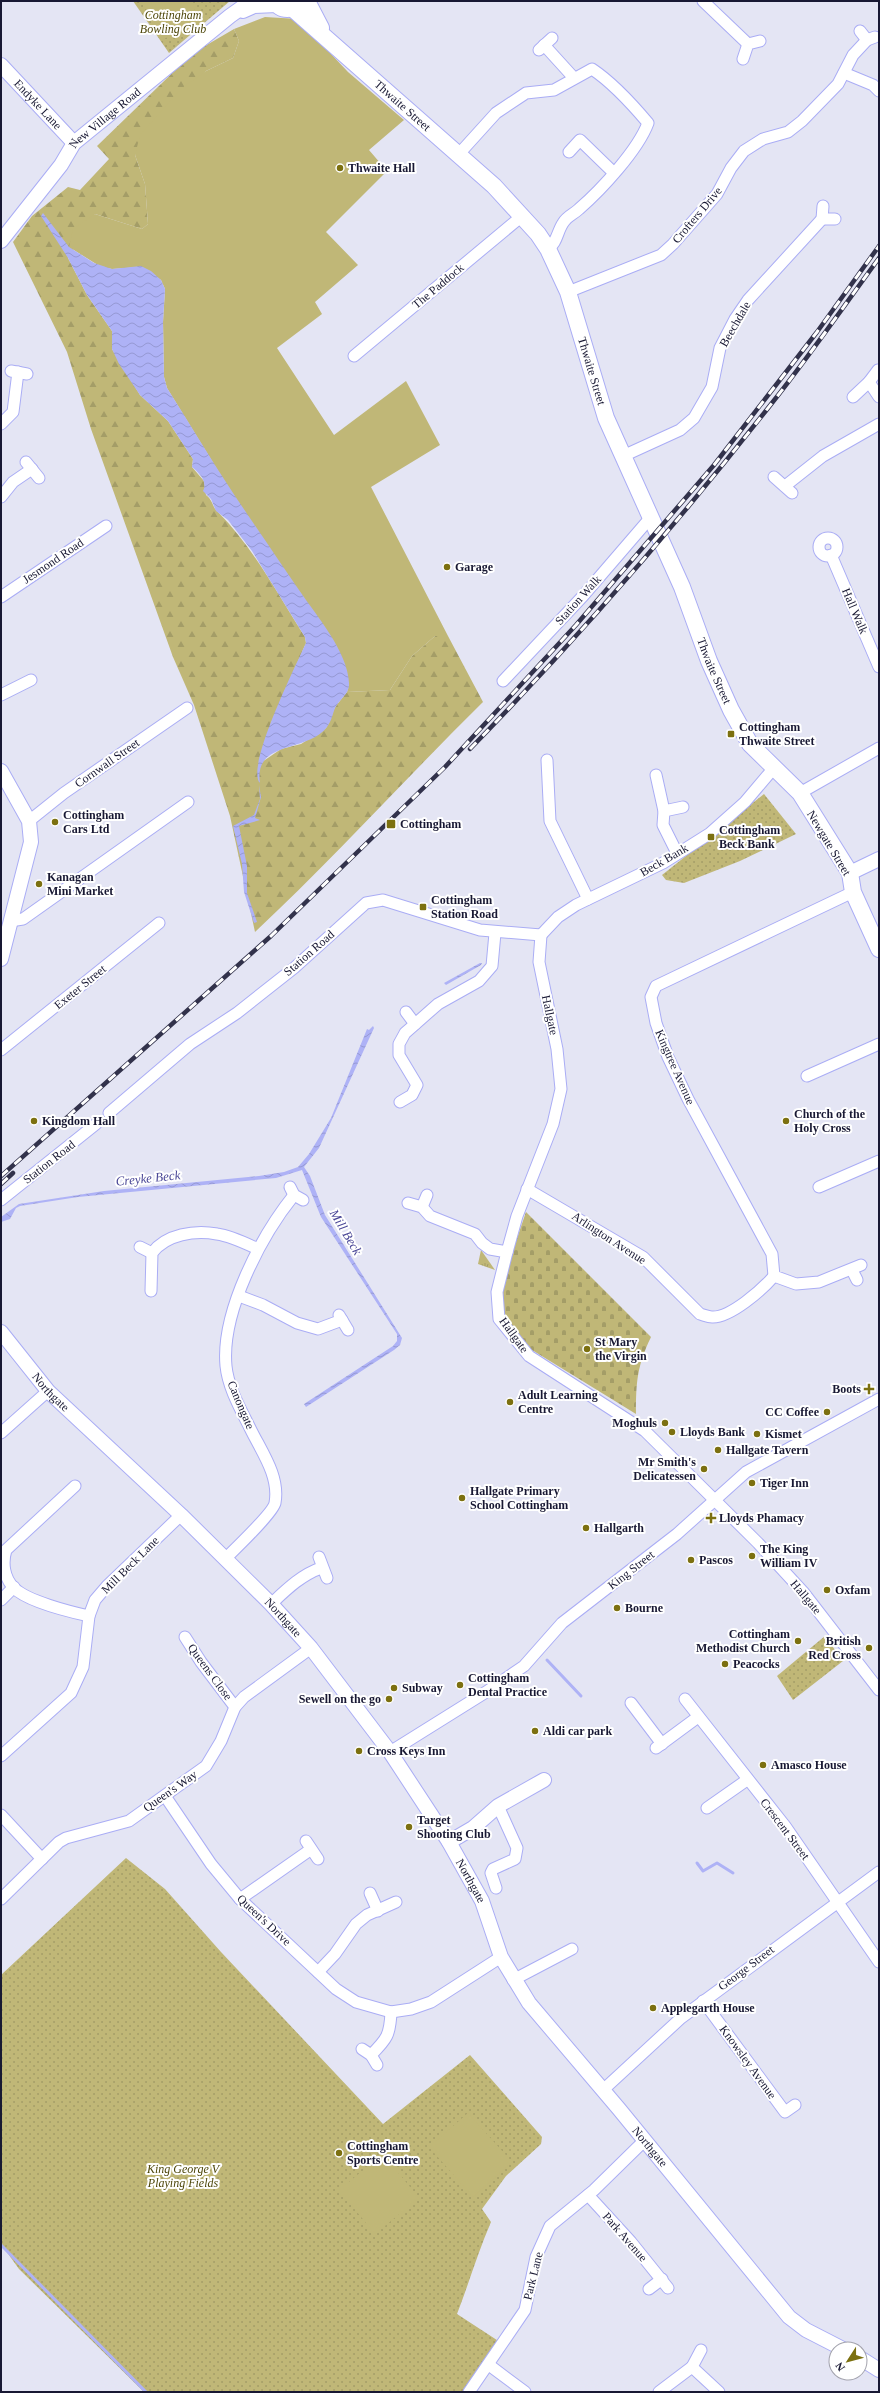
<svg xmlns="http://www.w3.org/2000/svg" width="880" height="2393" font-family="Georgia,serif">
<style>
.grass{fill:url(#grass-tufts)}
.forest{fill:url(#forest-firs)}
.cemetery{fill:url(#cemetery-stones)}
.park{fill:url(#park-dots)}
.garden{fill:#c0b777}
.water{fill:url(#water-waves)}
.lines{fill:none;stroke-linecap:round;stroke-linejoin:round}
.stream{stroke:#aeb2f6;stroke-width:3}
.minor-casing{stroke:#aaadf5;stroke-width:13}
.tertiary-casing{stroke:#aaadf5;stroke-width:16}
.secondary-casing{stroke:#aaadf5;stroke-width:18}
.minor{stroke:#fff;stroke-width:11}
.tertiary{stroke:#fff;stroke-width:14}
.secondary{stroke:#fff;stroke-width:16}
.rail-casing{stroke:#32324b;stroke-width:4.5}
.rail{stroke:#fff;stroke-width:3;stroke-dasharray:9;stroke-linecap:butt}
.poi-dot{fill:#7c7010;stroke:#fff;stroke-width:1.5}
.labels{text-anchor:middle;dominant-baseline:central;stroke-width:4;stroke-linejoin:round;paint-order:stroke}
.park-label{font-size:12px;font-style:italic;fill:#4d4609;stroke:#fff}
.street-label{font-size:12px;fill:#181833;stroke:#fff}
.poi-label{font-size:12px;font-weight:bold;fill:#181833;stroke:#fff;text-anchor:start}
.water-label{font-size:13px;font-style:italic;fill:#4a4797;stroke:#fff}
</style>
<defs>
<pattern id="grass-tufts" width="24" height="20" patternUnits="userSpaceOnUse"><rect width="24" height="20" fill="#c0b777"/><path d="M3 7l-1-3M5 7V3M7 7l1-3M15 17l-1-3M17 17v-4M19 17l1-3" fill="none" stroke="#a49d67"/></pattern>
<pattern id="forest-firs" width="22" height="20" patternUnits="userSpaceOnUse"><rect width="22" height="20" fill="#c0b777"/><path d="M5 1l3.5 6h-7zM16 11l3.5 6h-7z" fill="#a49d67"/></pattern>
<pattern id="cemetery-stones" width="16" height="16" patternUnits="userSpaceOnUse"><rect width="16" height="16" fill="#c0b777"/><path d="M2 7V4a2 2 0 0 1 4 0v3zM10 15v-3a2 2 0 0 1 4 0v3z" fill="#a49d67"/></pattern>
<pattern id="park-dots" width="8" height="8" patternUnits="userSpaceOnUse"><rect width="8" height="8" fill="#c0b777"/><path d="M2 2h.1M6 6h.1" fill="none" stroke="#a49d67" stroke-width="1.8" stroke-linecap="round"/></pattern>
<pattern id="water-waves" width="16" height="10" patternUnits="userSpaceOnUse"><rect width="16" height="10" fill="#aeb2f6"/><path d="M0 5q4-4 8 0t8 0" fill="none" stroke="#9598d3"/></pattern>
</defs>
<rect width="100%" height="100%" fill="#e4e5f4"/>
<polygon class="grass" points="481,1250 495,1270 478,1264"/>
<path class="forest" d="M234 29 239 41 233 58 206 71 135 155 145 184 148 224 142 229 95 214 68 258 87 295 112 331V349L140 395 168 421 193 459 192 467 204 481 206 495C213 500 212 507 218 512 255 550 277 593 305 637L306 643 271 723 262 762 281 749 301 744 326 728 335 707 347 692 390 690 412 656 435 636H448L483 702C406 778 334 858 255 932L230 816 194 705 173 657 91 429 67 352 13 242 32 216 68 187 80 190 109 159 97 146 193 53Z"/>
<path class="cemetery" d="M526 1212 651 1337C637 1366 636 1382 636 1414L532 1350 503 1315 502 1291 512 1253Z"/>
<g class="park">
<polygon points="133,1 230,1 169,53"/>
<polygon points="764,794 796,834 740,861 684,883 666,880 662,875"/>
<polygon points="825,1636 843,1661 793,1700 777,1676"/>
<path d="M126 1858 165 1889 221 1952 383 2124 470 2055 542 2137 541 2144 506 2176 482 2209 491 2222C478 2252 469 2283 457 2314L503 2344 469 2392H144L19 2269 1 2244V1975Z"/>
</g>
<g class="garden">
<polygon points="142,1 191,1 201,23 161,40"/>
<polygon points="265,17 298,19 348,72 404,120 369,150 387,171 326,232 358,265 315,302 322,314 277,348 334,435 406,381 440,445 371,487 448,636 435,636 412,656 390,690 347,692 349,684 167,388 164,377 163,322 165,289 161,280 141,267 112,269 101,267 69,247 73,229 95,214 142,229 148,224 145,184 135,155 140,135 182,88 206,71 233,58 239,41 234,29"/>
<polygon points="468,2113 512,2162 473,2197 429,2147"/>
<polygon points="383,2154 419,2198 375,2234 339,2190"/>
</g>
<g class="water">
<path d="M43 213 69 247 94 263 112 269 141 266 151 271 161 280 165 289 163 322 164 377 167 388C190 424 211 460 235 496 256 527 278 559 299 590 316 615 348 652 349 683 350 694 339 699 335 708 333 713 332 718 330 722 314 755 253 737 260 783 245 768 296 665 306 643L305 637 252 551 228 520 216 511 211 499 203 491C208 481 199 473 192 467L193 459 168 421 140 395 119 364 112 349V331L87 295 68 258 41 216Z"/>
<polygon points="259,785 261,797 255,818 260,820 239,826 247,866 247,893 257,922 254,923 244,892 242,864 233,826 254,815 260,799"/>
<polygon points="480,963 482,963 481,965 446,985 444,983"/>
<polygon points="373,1026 374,1028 319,1148 304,1167 310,1176 325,1215 402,1338 400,1345 394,1350 306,1407 304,1404 393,1346 397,1341 397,1334 321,1217 302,1170 276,1178 78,1197 20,1206 16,1208 10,1219 1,1222 1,1217 19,1204 104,1191 259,1176 284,1172 298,1167 309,1154 331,1118 367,1029 369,1030"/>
</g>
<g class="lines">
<g class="stream">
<polyline points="547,1660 581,1696"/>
<polyline points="697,1863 703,1871 717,1863 733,1873"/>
<polyline points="1,2245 146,2392"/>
</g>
<defs>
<g id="minor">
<polyline points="703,1 748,44"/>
<polyline points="860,31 867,40 875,37"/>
<polyline points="544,45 574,78"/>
<polyline points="539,50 552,38"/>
<polyline points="743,59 748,44 760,41"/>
<polyline points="844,73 873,85 879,91"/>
<polyline points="569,152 580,140 614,173"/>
<path d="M458 155 496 113 526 93 554 90 592 69C613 83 632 104 648 123 638 150 601 190 579 209 574 214 567 216 563 223 557 232 557 243 548 249"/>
<polyline points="823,206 822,219 835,219"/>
<polyline points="568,292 661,255 673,244 717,194 731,168 744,151 763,139 788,132 802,121 838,84 853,55 867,40"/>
<polyline points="354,356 522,216"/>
<polyline points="11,371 27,374"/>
<polyline points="869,382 879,397"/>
<polyline points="853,397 869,382 878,370"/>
<polyline points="1,424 13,412 18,372"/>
<polyline points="623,456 680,430 694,418 712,387 720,348 735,319 748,300 822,219"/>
<polyline points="26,462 39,478"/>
<polyline points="774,477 792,493"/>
<polyline points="785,486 823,456 879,424"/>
<polyline points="1,497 13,482 32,469"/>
<circle cx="828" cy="547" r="9"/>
<polyline points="831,555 879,667"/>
<polyline points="1,597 106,526"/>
<polyline points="503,681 583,596 651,517"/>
<polyline points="1,695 31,680"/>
<polyline points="547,760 550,821 588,899"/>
<polyline points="656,775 664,811 663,825 677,853"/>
<polyline points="800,793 879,748"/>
<polyline points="664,811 683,807"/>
<polyline points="29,821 64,793 187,708"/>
<polyline points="853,892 656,986 651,997 656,1023 668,1057 688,1099 772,1254 774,1276 796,1284 819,1282 861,1265"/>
<polyline points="10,921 23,919 188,802"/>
<polyline points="541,935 539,962 557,1049 561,1089 553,1124 517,1216 507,1252 497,1292 499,1319 529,1356 645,1431 758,1543 804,1593 879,1690"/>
<polyline points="541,935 558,917 576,905 663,863 709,834 745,802 773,769"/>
<polyline points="406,1012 415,1024"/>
<polyline points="1,1050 159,923"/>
<polyline points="807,1076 879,1044"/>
<polyline points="400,1102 412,1095 417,1085 399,1055 399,1044 405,1033 438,1004 479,981 492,966 495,933"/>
<polyline points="109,1113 190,1044 237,1013 294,968 366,903 383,900 480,930 541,935"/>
<polyline points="290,1187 294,1195 303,1200"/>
<polyline points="819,1187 879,1161"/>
<path d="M527 1189 643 1257 700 1314C704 1315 708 1317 712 1317 730 1318 762 1290 774 1276"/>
<polyline points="1,1200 96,1124"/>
<polyline points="408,1203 422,1207 430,1216 475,1234 482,1243 490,1249 507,1252"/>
<polyline points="422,1207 427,1195"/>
<polyline points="140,1247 152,1253"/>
<polyline points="852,1270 857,1280"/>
<path d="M151 1291 152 1253C166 1234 195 1230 217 1234 231 1236 245 1243 258 1249"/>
<polyline points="239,1296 263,1305 297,1323 318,1329 342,1320"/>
<polyline points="339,1315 348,1330"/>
<polyline points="1,1433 48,1391"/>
<path d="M75 1486 6 1550C2 1563 4 1578 14 1588 27 1601 71 1612 89 1616"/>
<polyline points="319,1557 327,1578"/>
<path d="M225 1559C234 1550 273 1513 275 1503 280 1476 261 1451 250 1428 240 1408 228 1387 226 1366 221 1312 261 1236 294 1195"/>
<polyline points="1,1600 14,1587"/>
<path d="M271 1604C286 1590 301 1575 321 1568"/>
<polyline points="185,1637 201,1662 235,1707"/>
<polyline points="685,1699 785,1826 879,1962"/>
<polyline points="631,1703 662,1744"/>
<polyline points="656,1748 698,1717"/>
<polyline points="390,1752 486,1692 524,1666 562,1623 677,1534 746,1472 879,1399"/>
<polyline points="1,1756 71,1693 83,1667 89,1616 95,1600 107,1586 181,1515"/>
<polyline points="165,1796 211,1864 240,1899 336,1989 356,2002 391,2012 411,2009 431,2002 501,1957"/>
<polyline points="707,1808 747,1780"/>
<polyline points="1,1815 42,1859"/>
<polyline points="306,1841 318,1859"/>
<polyline points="496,1888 491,1873 493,1869 515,1859 517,1848 498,1806"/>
<polyline points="370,1893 378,1911"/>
<polyline points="1,1899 59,1842 66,1838 129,1821 206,1766 221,1741 235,1707 244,1697 311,1648"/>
<polyline points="240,1899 310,1850"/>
<polyline points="318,1972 335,1954 356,1924 367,1915 396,1902"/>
<polyline points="513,1980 572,1949"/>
<polyline points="703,2001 785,2112 795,2105"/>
<polyline points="362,2049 371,2055 377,2065"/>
<path d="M371 2055C387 2039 390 2035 391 2012"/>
<polyline points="603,2090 681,2018 879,1872"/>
<polyline points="588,2195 631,2242 668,2288"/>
<polyline points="649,2289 662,2279"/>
<polyline points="489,2365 525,2392"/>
<polyline points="692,2367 701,2350"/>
<polyline points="469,2392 525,2310 536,2257 550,2226 594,2190 645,2140"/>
<polyline points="659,2392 692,2367 719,2392"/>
</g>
<g id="tertiary">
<polyline points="243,11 254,6 277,5"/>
<path id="s1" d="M1 65 74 143"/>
<path id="s2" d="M1 241 61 165 74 143 230 16 251 1"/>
<polyline points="1,771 29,821 31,842 1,959"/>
<polyline points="850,873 879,859"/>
<path id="s3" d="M1 1332 48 1391 181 1515 271 1604 311 1648 390 1752 449 1842 482 1901 501 1957 529 2003 619 2109 789 2317 806 2330 843 2349"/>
<polyline points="449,1842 473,1828 498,1806 544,1780"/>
<polyline points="860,2358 879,2370"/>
</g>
<g id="secondary">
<path d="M275 1C280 12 294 11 301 2"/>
<polyline points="307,1 321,28"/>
<path id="s4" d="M293 9 494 186 538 234 548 249 568 292 606 418 682 587 709 661 731 710 750 744 800 793 850 873 853 892 879 949"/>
</g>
</defs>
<use href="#minor" class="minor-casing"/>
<use href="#tertiary" class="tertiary-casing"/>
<use href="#secondary" class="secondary-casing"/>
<use href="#minor" class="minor"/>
<use href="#tertiary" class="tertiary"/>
<use href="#secondary" class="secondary"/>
<defs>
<g id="rail">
<path d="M470 749C577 639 678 523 772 403 810 355 844 306 879 258"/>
<polyline points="1,1176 271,936 445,767 576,625 714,465 817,332 879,246"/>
<polyline points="1,1184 13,1173"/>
</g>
</defs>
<use href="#rail" class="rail-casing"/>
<use href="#rail" class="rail"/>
</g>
<g class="poi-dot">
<circle cx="340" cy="168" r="4"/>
<circle cx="447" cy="567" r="4"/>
<rect x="727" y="730" width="8" height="8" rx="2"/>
<circle cx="55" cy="822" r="4"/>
<rect x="386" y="819" width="10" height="10" rx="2"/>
<rect x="707" y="833" width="8" height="8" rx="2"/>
<circle cx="39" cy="884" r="4"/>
<rect x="419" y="903" width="8" height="8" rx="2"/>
<circle cx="34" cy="1121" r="4"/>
<circle cx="786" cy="1121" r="4"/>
<circle cx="587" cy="1349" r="4"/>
<path d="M867 1383h4v4h4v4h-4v4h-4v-4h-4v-4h4z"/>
<circle cx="510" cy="1402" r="4"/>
<circle cx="827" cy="1412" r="4"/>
<circle cx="665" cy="1423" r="4"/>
<circle cx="672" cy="1432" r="4"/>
<circle cx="757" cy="1434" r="4"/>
<circle cx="718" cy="1450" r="4"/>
<circle cx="704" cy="1469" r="4"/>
<circle cx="752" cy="1483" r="4"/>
<circle cx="462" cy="1498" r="4"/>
<path d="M709 1512h4v4h4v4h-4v4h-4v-4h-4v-4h4z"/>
<circle cx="586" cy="1528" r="4"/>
<circle cx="752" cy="1556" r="4"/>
<circle cx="691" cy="1560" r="4"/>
<circle cx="827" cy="1590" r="4"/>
<circle cx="617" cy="1608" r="4"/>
<circle cx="798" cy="1641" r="4"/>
<circle cx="869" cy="1648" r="4"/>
<circle cx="725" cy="1664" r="4"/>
<circle cx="460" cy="1685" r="4"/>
<circle cx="394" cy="1688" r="4"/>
<circle cx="389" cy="1699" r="4"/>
<circle cx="535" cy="1731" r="4"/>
<circle cx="359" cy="1751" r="4"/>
<circle cx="763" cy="1765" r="4"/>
<circle cx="409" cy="1827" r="4"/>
<circle cx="653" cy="2008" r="4"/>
<circle cx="339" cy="2153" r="4"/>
</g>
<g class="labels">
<g class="park-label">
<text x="173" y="15">Cottingham<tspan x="173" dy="14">Bowling Club</tspan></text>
<text x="183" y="2169">King George V<tspan x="183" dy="14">Playing Fields</tspan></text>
</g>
<g class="street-label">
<text stroke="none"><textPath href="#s1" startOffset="54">Endyke Lane</textPath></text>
<text stroke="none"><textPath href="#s4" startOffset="146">Thwaite Street</textPath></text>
<text stroke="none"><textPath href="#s2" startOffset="162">New Village Road</textPath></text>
<text transform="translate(697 215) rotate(-50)">Crofters Drive</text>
<text transform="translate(438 286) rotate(-40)">The Paddock</text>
<text transform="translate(735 324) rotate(-60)">Beechdale</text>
<text stroke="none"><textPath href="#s4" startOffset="481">Thwaite Street</textPath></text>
<text transform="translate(53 561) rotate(-34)">Jesmond Road</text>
<text transform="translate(578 600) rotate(-48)">Station Walk</text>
<text transform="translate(855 611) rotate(67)">Hall Walk</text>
<text stroke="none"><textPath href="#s4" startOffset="805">Thwaite Street</textPath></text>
<text transform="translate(107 763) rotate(-35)">Cornwall Street</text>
<text transform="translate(829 843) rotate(59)">Newgate Street</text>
<text transform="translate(664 860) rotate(-30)">Beck Bank</text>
<text transform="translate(309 953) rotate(-41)">Station Road</text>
<text transform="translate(80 987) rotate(-39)">Exeter Street</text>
<text transform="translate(550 1015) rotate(78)">Hallgate</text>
<text transform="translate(675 1067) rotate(66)">Kingtree Avenue</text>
<text transform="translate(49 1162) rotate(-38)">Station Road</text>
<text transform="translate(609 1238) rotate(33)">Arlington Avenue</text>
<text transform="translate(514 1335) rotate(54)">Hallgate</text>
<text stroke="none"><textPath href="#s3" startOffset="78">Northgate</textPath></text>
<text transform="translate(241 1405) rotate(67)">Canongate</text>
<text transform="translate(130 1565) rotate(-45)">Mill Beck Lane</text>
<text transform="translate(631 1570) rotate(-38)">King Street</text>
<text transform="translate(806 1597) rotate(50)">Hallgate</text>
<text stroke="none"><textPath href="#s3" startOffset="402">Northgate</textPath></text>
<text transform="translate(210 1672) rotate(54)">Queens Close</text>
<text transform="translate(170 1791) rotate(-35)">Queen's Way</text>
<text transform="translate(785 1829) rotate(53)">Crescent Street</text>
<text stroke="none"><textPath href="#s3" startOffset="726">Northgate</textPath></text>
<text transform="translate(264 1920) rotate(43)">Queen's Drive</text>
<text transform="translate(746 1968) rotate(-37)">George Street</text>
<text transform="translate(748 2062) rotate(54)">Knowsley Avenue</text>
<text stroke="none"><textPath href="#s3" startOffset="1050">Northgate</textPath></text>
<text transform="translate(625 2237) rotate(49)">Park Avenue</text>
<text transform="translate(533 2276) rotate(-76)">Park Lane</text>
</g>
<g class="poi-label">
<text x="348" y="168">Thwaite Hall</text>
<text x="455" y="567">Garage</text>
<text x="739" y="727">Cottingham<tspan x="739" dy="14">Thwaite Street</tspan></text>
<text x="63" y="815">Cottingham<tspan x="63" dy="14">Cars Ltd</tspan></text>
<text x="400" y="824">Cottingham</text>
<text x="719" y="830">Cottingham<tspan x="719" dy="14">Beck Bank</tspan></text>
<text x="47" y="877">Kanagan<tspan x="47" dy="14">Mini Market</tspan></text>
<text x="431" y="900">Cottingham<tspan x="431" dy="14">Station Road</tspan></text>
<text x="794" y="1114">Church of the<tspan x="794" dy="14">Holy Cross</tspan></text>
<text x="42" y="1121">Kingdom Hall</text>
<text x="595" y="1342">St Mary<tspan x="595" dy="14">the Virgin</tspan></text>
<text x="861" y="1389" text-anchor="end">Boots</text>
<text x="518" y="1395">Adult Learning<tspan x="518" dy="14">Centre</tspan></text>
<text x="819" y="1412" text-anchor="end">CC Coffee</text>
<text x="657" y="1423" text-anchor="end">Moghuls</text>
<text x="680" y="1432">Lloyds Bank</text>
<text x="765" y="1434">Kismet</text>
<text x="726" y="1450">Hallgate Tavern</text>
<text x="696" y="1462" text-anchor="end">Mr Smith's<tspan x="696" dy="14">Delicatessen</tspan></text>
<text x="760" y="1483">Tiger Inn</text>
<text x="470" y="1491">Hallgate Primary<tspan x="470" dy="14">School Cottingham</tspan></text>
<text x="719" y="1518">Lloyds Phamacy</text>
<text x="594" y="1528">Hallgarth</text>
<text x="760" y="1549">The King<tspan x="760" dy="14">William IV</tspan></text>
<text x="699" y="1560">Pascos</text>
<text x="835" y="1590">Oxfam</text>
<text x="625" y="1608">Bourne</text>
<text x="790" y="1634" text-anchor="end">Cottingham<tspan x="790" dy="14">Methodist Church</tspan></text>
<text x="861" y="1641" text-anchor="end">British<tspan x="861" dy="14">Red Cross</tspan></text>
<text x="733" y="1664">Peacocks</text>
<text x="468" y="1678">Cottingham<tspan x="468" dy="14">Dental Practice</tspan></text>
<text x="402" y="1688">Subway</text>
<text x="381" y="1699" text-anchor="end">Sewell on the go</text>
<text x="543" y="1731">Aldi car park</text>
<text x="367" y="1751">Cross Keys Inn</text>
<text x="771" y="1765">Amasco House</text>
<text x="417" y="1820">Target<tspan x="417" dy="14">Shooting Club</tspan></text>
<text x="661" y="2008">Applegarth House</text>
<text x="347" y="2146">Cottingham<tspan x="347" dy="14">Sports Centre</tspan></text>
</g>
<g class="water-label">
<text transform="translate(148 1178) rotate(-6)">Creyke Beck</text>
<text transform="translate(346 1232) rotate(59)">Mill Beck</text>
</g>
</g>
<rect width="880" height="2393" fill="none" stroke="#181833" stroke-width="4"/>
<g transform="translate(848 2361) rotate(234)"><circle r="19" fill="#ffffff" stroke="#a3a3ad"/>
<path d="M0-3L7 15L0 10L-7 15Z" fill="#7c7010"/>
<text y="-6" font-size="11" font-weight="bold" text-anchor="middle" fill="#181833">N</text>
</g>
</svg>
